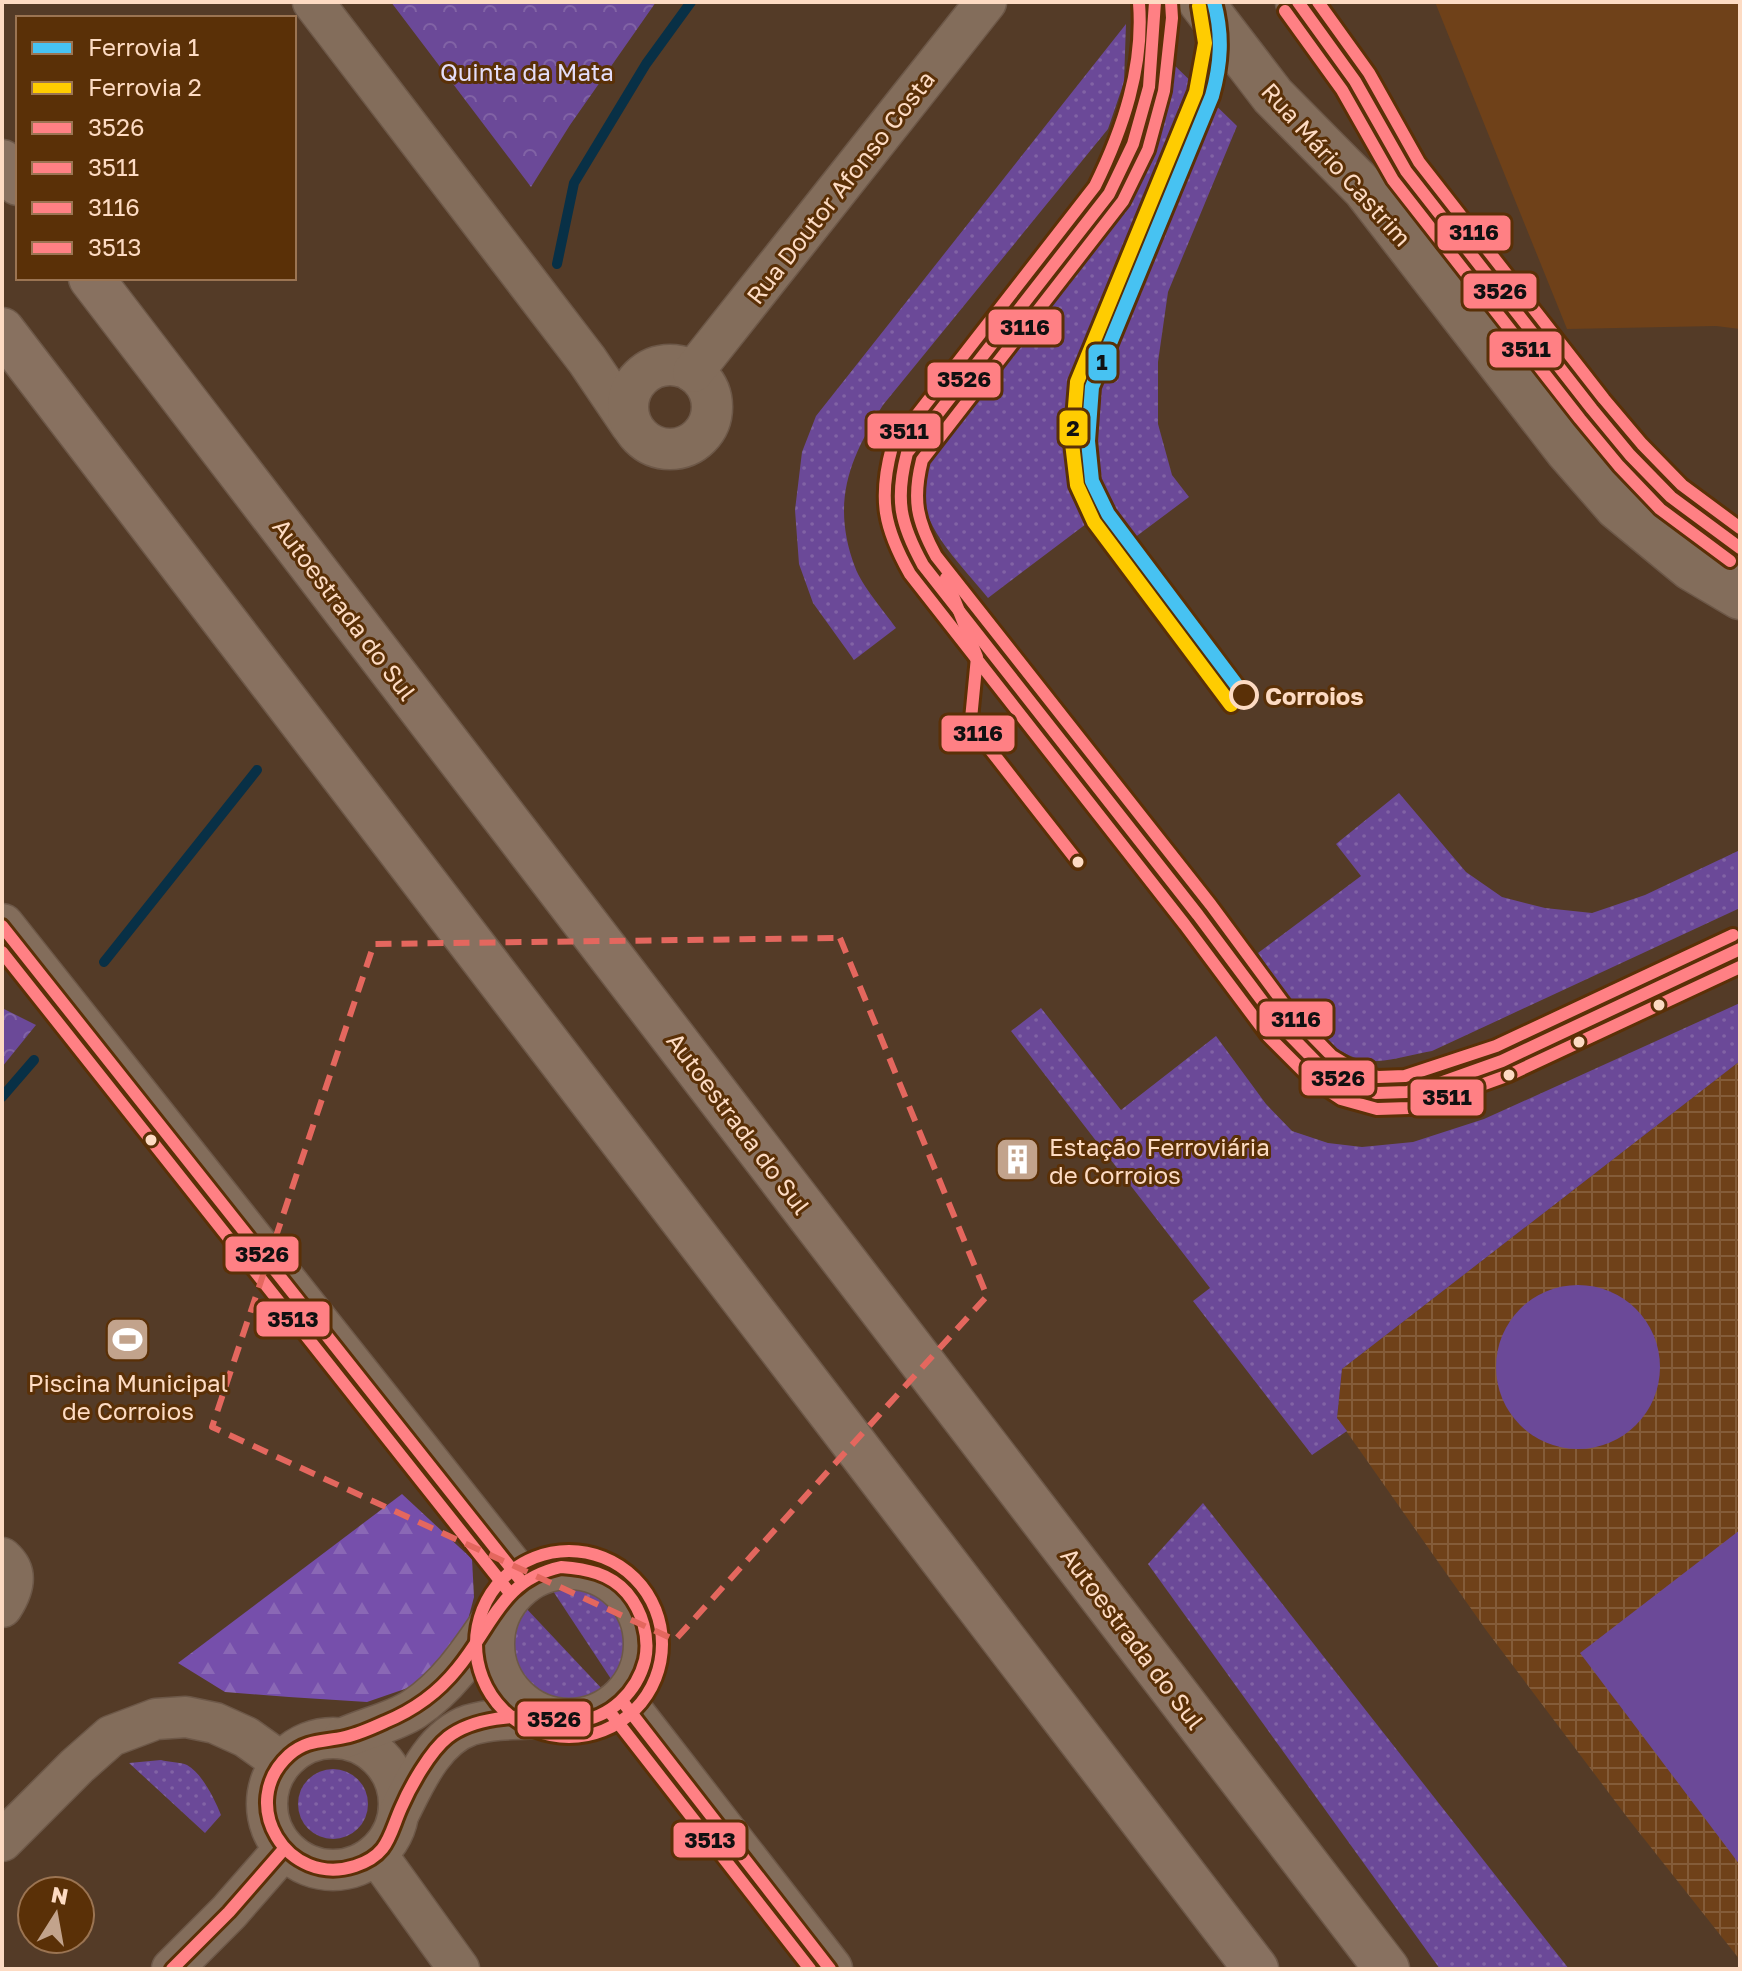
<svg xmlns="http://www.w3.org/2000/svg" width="1742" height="1971" font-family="'Golos Text',sans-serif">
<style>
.built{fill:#6f4119}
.industrial{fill:url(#industrial-grid)}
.grass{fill:url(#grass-dots)}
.forest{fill:url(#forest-firs)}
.park{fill:url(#park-crowns)}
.garden{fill:#6b4998}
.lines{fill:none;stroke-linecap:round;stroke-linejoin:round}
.stream{stroke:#083046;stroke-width:10}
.minor-casing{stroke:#6d5848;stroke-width:43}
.tertiary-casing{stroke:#6d5848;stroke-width:47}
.motorway-casing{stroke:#6d5848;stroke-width:47}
.minor{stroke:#836d5b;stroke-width:40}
.tertiary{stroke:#836d5b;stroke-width:44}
.motorway{stroke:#887160;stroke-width:44}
.bus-1-casing{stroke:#5a3007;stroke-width:18}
.bus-2-casing{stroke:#5a3007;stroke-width:18}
.bus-3-casing{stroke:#5a3007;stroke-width:18}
.bus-4-casing{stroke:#5a3007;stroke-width:18}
.bus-1{stroke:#ff8084;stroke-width:12}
.bus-2{stroke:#ff8084;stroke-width:12}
.bus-3{stroke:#ff8084;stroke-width:12}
.bus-4{stroke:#ff8084;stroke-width:12}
.rail-1-casing{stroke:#5a3007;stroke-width:20}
.rail-2-casing{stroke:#5a3007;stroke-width:20}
.rail-1{stroke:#47c2f2;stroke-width:14}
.rail-2{stroke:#ffcc01;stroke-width:14}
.marked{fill:none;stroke:#e4675e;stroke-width:6;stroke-dasharray:16 10;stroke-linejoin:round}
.stop-dot{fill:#5a3007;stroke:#fddbc3;stroke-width:4}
.bus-dot{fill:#fddbc3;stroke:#5a3007;stroke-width:3}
.labels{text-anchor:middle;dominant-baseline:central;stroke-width:6;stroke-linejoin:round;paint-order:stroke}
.park-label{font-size:24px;fill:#e4ddf9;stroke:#5a3007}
.street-label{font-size:24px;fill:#fddbc3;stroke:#5a3007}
.stop-label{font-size:24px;font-weight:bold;fill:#fddbc3;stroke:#5a3007;text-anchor:start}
.poi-label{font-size:24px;fill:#fddbc3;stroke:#5a3007;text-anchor:start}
.line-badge{stroke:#5a3007;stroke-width:3}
.pale-badge-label{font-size:22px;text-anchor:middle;font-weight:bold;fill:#111}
</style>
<defs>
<pattern id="industrial-grid" width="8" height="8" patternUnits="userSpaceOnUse" patternTransform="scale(2)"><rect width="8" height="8" fill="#6f4119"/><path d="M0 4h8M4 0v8" fill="none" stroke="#845c39"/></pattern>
<pattern id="grass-dots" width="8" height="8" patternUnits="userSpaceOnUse" patternTransform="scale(2)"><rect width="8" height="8" fill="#6b4998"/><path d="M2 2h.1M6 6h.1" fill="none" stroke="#8163a5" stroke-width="1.8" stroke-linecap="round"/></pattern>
<pattern id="forest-firs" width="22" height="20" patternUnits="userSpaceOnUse" patternTransform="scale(2)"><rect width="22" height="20" fill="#764fab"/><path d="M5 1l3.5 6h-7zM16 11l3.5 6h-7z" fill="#8a68b5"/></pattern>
<pattern id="park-crowns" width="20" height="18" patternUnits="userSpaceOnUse" patternTransform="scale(2)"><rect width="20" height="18" fill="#6b4998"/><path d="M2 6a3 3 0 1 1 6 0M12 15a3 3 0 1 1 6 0" fill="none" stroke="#8163a5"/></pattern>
</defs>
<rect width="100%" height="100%" fill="#543b27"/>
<polygon class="built" points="1435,2 1740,2 1740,329 1716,326 1567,329"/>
<polygon class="industrial" points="1740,1061 1740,1960 1630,1821 1486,1630 1337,1418 1342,1369"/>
<g class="grass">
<path d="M1126 24 1124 82 1108 129 883 405C849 459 831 503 855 567 862 586 884 611 896 628L854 660 813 603 799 564 795 510 802 452 816 416Z"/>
<path d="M1170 61 1237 126 1168 292 1158 362V424L1172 475 1189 497 1114 553 1090 521 988 598C962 565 912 520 923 473 925 464 934 454 939 446 974 401 1009 355 1044 310 1107 230 1158 166 1170 61Z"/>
<path d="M1399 793 1466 872 1502 897 1545 908 1592 913 1645 895 1740 850V908L1432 1051C1414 1054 1395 1060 1377 1061 1323 1063 1285 991 1258 953L1361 876 1336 844Z"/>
<polygon points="1740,1003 1740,1061 1342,1369 1337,1418 1347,1431 1312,1455 1193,1301 1210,1288 1011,1031 1041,1008 1121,1110 1216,1036 1266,1104 1292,1131 1328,1143 1362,1147 1413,1142 1484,1119"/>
<polygon points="1203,1503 1569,1969 1440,1969 1148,1564"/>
<path d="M574 1584C626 1596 642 1638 613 1682L551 1588Z"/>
<path d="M524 1606 604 1691C597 1695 589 1701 581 1702 539 1708 498 1669 511 1627 514 1617 515 1613 524 1606Z"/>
<path d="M161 1760C168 1762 181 1762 187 1765 202 1773 215 1800 221 1815L205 1833 129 1763Z"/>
<circle cx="333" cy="1804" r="35"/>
</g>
<polygon class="forest" points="402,1494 472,1559 474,1597 464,1635 431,1680 367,1702 289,1697 225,1692 178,1663"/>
<g class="park">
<polygon points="391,2 656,2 570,125 531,187"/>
<polygon points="2,1008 36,1025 2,1067"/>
</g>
<g class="garden">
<circle cx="1578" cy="1367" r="82"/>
<polygon points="1740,1530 1740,1865 1580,1653"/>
</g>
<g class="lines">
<g class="stream">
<polyline points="557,264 574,183 646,64 691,2"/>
<polyline points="104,962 257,770"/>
<polyline points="2,1097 34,1060"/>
</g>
<defs>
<g id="minor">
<polyline points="313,2 587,360 631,425"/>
<circle cx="670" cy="407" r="42"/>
<polyline points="693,372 986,2"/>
<path d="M2 1558C19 1573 13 1590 2 1607"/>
<circle cx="333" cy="1804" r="66"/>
<path d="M344 1738C366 1728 394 1722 414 1709 450 1685 472 1650 496 1615"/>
<path d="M400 1811C415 1781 434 1737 470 1725 493 1718 520 1719 545 1718"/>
<polyline points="2,1841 77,1766 111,1736 156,1719 186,1717 215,1723 246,1737 281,1762"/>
<polyline points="377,1855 459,1969"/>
<polyline points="172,1969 229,1912 284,1849"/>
</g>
<g id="tertiary">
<polyline points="1201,2 1273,96 1365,189 1568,451 1617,507 1691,568 1740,597"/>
<polyline points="1298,2 1355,81 1406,171 1592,409 1630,455 1671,497 1740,548"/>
<polyline points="2,926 522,1582"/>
<circle cx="569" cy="1644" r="77"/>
<polyline points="622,1701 830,1969"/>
</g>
<g id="motorway">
<polyline points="2,162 18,183"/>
<polyline points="91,278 1387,1969"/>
<polyline points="2,330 1256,1969"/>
</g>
</defs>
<use href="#minor" class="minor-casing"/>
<use href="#tertiary" class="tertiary-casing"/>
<use href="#motorway" class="motorway-casing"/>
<use href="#minor" class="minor"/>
<use href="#tertiary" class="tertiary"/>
<use href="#motorway" class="motorway"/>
<defs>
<g id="bus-1">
<path d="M1155 2 1149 87 1133 144 1109 194 907 453C895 500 900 523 923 565L1198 915 1281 1026 1322 1068 1348 1085 1376 1093 1407 1092 1443 1082 1502 1061 1740 949"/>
<polyline points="1298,2 1355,81 1406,171 1592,409 1630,455 1671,497 1740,548"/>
<polyline points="2,926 522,1582"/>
<path d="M561 1567C586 1569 610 1573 627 1593 642 1611 650 1637 645 1660 637 1692 610 1718 577 1721 566 1722 558 1720 547 1718 517 1714 473 1718 448 1737 430 1751 410 1787 401 1808 389 1835 389 1855 355 1866 287 1888 236 1803 289 1755 307 1739 324 1742 345 1737 359 1734 372 1728 385 1722 414 1710 437 1694 457 1669 493 1626 501 1580 561 1567Z"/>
<polyline points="622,1701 830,1969"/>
<polyline points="172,1969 229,1912 284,1849"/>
</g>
<g id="bus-2">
<path d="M1139 3C1144 67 1123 129 1095 186L892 447C878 499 884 528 910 574L1185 925 1268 1036 1312 1080 1341 1099 1377 1109 1409 1108 1448 1097 1509 1075 1740 967"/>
<polyline points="1285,11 1342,90 1393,180 1580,419 1619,466 1660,509 1730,561"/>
</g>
<g id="bus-3">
<path d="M1171 2 1172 18 1164 91 1148 150 1123 201 922 460C912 500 917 521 936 556L1211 905 1293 1016 1332 1056 1355 1070 1378 1077 1405 1076 1496 1046 1733 935"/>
<polyline points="1318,2 1369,73 1419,162 1604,399 1642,444 1682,485 1740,528"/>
<polyline points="946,578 977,657 971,719 978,734 1078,862"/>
</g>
<g id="bus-4">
<polyline points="2,952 509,1592"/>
<circle cx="569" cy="1644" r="93"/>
<polyline points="609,1711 810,1969"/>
</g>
</defs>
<use href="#bus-1" class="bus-1-casing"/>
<use href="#bus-2" class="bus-2-casing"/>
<use href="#bus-3" class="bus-3-casing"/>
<use href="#bus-4" class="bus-4-casing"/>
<use href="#bus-1" class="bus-1"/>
<use href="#bus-2" class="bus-2"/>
<use href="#bus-3" class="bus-3"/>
<use href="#bus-4" class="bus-4"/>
<defs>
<path id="rail-1" d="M1214 2C1223 35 1221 64 1212 96L1092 387 1088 441 1092 481 1108 514 1244 695"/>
<polyline id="rail-2" points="1199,6 1205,43 1196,92 1077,382 1072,443 1077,485 1094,522 1231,705"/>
</defs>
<use href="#rail-1" class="rail-1-casing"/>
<use href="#rail-2" class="rail-2-casing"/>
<use href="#rail-1" class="rail-1"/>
<use href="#rail-2" class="rail-2"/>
</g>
<path class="marked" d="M840 938 987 1296 675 1640 212 1427 374 944Z"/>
<defs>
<symbol id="building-square" viewBox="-11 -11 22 22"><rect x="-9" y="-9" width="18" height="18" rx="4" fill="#c2a38c" stroke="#5a3007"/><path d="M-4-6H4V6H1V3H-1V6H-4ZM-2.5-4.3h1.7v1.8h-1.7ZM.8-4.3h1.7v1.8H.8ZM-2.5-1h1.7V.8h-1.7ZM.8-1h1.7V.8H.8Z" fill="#fff"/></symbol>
<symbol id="stadium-square" viewBox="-11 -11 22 22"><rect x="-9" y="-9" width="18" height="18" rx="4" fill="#c2a38c" stroke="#5a3007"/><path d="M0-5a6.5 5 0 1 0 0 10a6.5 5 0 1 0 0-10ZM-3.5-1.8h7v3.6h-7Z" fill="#fff"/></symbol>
</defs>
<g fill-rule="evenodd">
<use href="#building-square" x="992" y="1134" width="51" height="51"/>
<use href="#stadium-square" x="102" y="1314" width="51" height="51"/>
</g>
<circle class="stop-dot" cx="1244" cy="695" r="13"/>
<g class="bus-dot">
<circle cx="1078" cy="862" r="7"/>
<circle cx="1659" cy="1005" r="7"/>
<circle cx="1579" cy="1042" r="7"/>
<circle cx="1509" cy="1075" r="7"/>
<circle cx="151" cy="1140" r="7"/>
</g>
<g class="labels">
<g class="park-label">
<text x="527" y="71">Quinta da Mata</text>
</g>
<g class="street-label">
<text transform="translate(1337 164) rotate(48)">Rua Mário Castrim</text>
<text transform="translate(840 187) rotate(-52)">Rua Doutor Afonso Costa</text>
<text transform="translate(345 609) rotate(53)">Autoestrada do Sul</text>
<text transform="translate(739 1123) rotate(53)">Autoestrada do Sul</text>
<text transform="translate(1133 1638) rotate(53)">Autoestrada do Sul</text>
</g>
<g class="stop-label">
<text x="1265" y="695">Corroios</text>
</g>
<g class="poi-label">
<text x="1049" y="1146">Estação Ferroviária<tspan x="1049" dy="28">de Corroios</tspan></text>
<text x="128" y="1382" text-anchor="middle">Piscina Municipal<tspan x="128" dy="28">de Corroios</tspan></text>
</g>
</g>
<g class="line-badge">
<rect x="1436" y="214" width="76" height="38" rx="8" fill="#ff8084"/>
<rect x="1462" y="272" width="76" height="38" rx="8" fill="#ff8084"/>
<rect x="987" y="308" width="76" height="38" rx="8" fill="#ff8084"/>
<rect x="1488" y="330" width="75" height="39" rx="8" fill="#ff8084"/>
<rect x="1087" y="343" width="31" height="39" rx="8" fill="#47c2f2"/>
<rect x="926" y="361" width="76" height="38" rx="8" fill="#ff8084"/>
<rect x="1058" y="409" width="31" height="38" rx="8" fill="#ffcc01"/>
<rect x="866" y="412" width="76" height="38" rx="8" fill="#ff8084"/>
<rect x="940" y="714" width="76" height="39" rx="8" fill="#ff8084"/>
<rect x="1258" y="1000" width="76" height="38" rx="8" fill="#ff8084"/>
<rect x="1300" y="1059" width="76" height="38" rx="8" fill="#ff8084"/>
<rect x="1409" y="1078" width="76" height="39" rx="8" fill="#ff8084"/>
<rect x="224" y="1235" width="76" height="38" rx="8" fill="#ff8084"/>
<rect x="255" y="1300" width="76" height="38" rx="8" fill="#ff8084"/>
<rect x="516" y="1700" width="76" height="38" rx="8" fill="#ff8084"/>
<rect x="672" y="1821" width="75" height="38" rx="8" fill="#ff8084"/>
</g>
<g class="pale-badge-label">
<text x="1474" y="240">3116</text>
<text x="1500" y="299">3526</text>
<text x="1025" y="335">3116</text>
<text x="1526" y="357">3511</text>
<text x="1102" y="370">1</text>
<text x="964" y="387">3526</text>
<text x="1073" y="436">2</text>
<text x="904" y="439">3511</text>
<text x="978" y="741">3116</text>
<text x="1296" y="1027">3116</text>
<text x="1338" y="1086">3526</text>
<text x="1447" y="1105">3511</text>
<text x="262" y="1262">3526</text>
<text x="293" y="1327">3513</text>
<text x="554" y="1727">3526</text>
<text x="710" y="1848">3513</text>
</g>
<rect width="1742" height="1971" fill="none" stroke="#fddbc3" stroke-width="8"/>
<rect x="16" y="16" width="280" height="264" fill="#5a3007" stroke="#9b7452" stroke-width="2"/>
<rect x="32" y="42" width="40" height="12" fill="#47c2f2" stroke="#9b7452" stroke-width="2"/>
<text x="88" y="56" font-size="24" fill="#fddbc3">Ferrovia 1</text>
<rect x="32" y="82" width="40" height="12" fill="#ffcc01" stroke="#9b7452" stroke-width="2"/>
<text x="88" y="96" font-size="24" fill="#fddbc3">Ferrovia 2</text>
<rect x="32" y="122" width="40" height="12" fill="#ff8084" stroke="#9b7452" stroke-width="2"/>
<text x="88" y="136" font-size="24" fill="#fddbc3">3526</text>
<rect x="32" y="162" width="40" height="12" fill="#ff8084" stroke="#9b7452" stroke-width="2"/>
<text x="88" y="176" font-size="24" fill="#fddbc3">3511</text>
<rect x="32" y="202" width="40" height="12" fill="#ff8084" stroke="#9b7452" stroke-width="2"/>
<text x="88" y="216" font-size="24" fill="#fddbc3">3116</text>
<rect x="32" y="242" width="40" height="12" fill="#ff8084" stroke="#9b7452" stroke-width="2"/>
<text x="88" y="256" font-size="24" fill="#fddbc3">3513</text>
<g transform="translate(56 1915) rotate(11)"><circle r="38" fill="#5a3007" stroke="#9b7452" stroke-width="2"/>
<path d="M0-6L14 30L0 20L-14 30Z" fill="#c2a38c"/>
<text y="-12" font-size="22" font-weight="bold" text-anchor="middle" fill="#fddbc3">N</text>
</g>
</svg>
